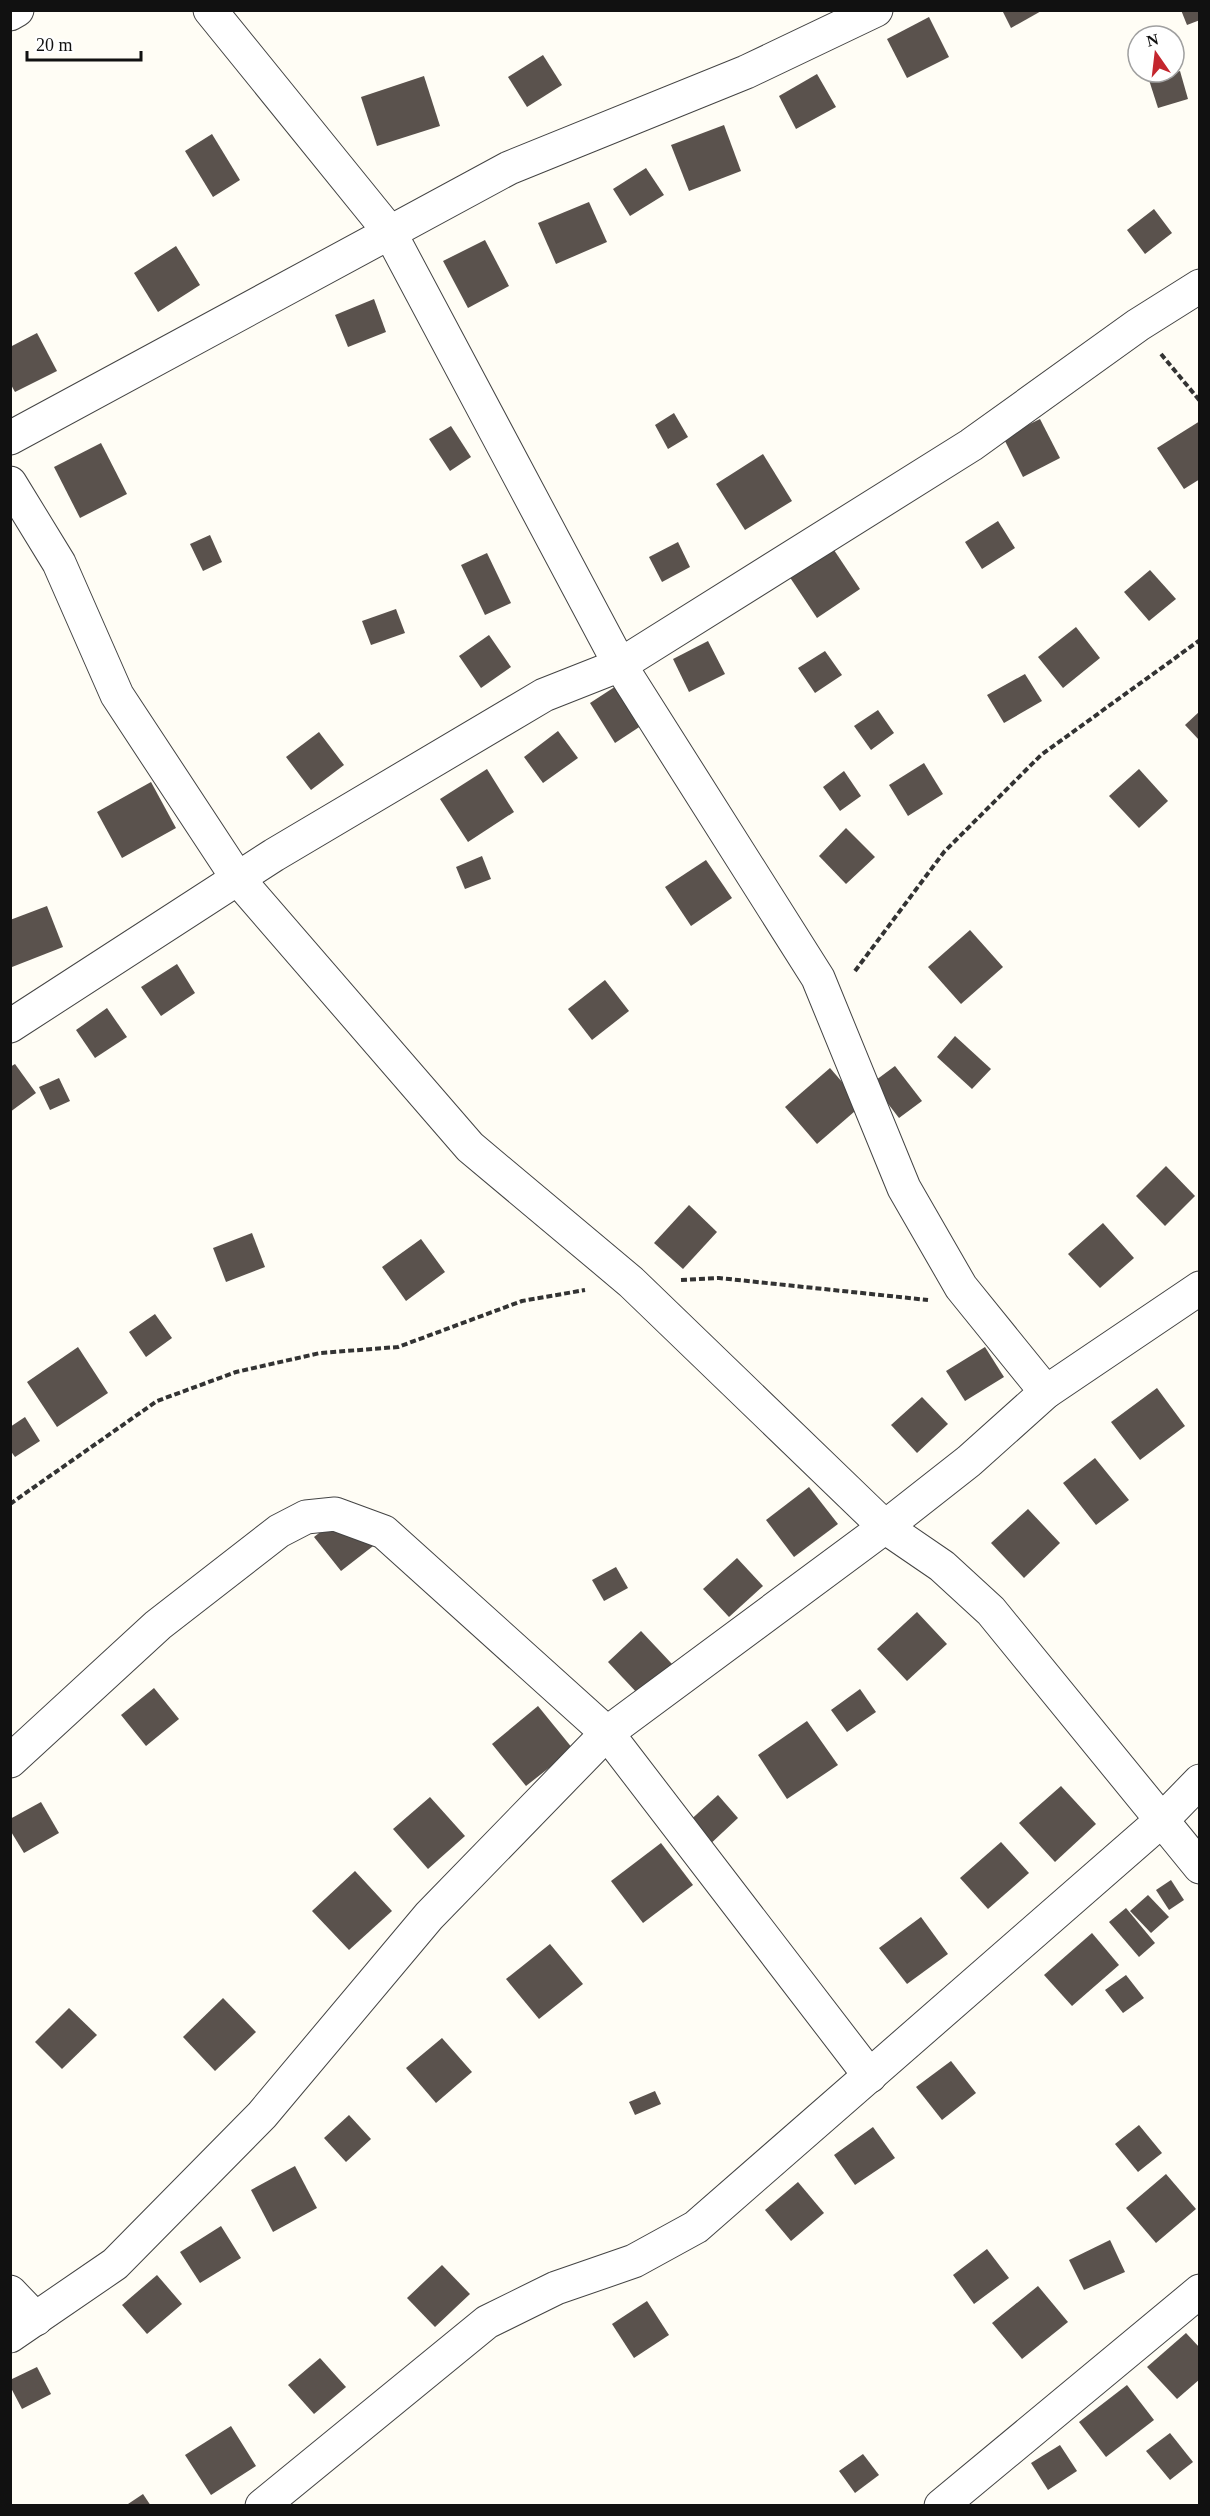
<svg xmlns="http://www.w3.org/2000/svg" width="1210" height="2516" font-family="'Times New Roman',serif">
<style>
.building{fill:#5a524d}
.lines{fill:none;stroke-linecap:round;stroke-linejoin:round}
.street-casing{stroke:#444;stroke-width:35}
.path{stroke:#333;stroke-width:4;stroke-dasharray:6 3;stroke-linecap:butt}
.street{stroke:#fff;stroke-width:33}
</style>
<rect width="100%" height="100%" fill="#fffdf5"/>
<g class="building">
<polygon points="1002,10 1043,10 1011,28"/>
<polygon points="1181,10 1200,10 1200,20 1187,25"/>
<polygon points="929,17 949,57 907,78 887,39"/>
<polygon points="543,55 562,85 527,107 508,77"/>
<polygon points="1180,71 1188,99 1158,108 1149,80"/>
<polygon points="817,74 836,107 796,129 779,96"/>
<polygon points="424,76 440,126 377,146 361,97"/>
<polygon points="724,125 741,171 689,191 671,145"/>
<polygon points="212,134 240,180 213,197 185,151"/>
<polygon points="646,168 664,195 630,216 613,189"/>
<polygon points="589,202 607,242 556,264 538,223"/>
<polygon points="1154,209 1172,233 1145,254 1127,230"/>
<polygon points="485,240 509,286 468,308 443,261"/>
<polygon points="176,246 200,285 158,312 134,273"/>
<polygon points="374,299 386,332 348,347 335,315"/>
<polygon points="37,333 57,371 15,392 10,383 10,347"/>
<polygon points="674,413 688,437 668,449 655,425"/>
<polygon points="1040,419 1060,458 1023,477 1003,437"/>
<polygon points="1200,421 1200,479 1184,489 1157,448"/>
<polygon points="451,426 471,457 450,471 429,439"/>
<polygon points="101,443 127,494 80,518 54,467"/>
<polygon points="763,454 792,501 745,530 716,484"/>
<polygon points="998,521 1015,548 982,569 965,542"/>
<polygon points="210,535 222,562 203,571 190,544"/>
<polygon points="678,542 690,567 662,582 649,557"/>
<polygon points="830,544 860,589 817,618 787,573"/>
<polygon points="487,553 511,603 485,615 461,565"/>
<polygon points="1150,570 1176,599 1149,621 1124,592"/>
<polygon points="396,609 405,633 371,645 362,621"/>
<polygon points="1076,627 1100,658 1063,688 1038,657"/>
<polygon points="489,635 511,667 481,688 459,656"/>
<polygon points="708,641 725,674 689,692 673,659"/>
<polygon points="825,651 842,675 815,693 798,668"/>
<polygon points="1025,674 1042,701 1004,723 987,695"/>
<polygon points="630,677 656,716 615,743 590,703"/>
<polygon points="878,710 894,733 871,750 854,726"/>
<polygon points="1200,711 1200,741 1185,725"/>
<polygon points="558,731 578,758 543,783 524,757"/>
<polygon points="319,732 344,765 311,790 286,757"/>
<polygon points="924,763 943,794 908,816 889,785"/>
<polygon points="487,769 514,812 468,842 440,799"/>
<polygon points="1139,769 1168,801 1139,828 1109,796"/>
<polygon points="844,771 861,796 840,811 823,787"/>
<polygon points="151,782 176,828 122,858 97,812"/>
<polygon points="846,828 875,857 846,884 819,856"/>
<polygon points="482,856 491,879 465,889 456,867"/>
<polygon points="706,860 732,898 691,926 665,887"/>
<polygon points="47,906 63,947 12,967 10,920"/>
<polygon points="970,930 1003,967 961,1004 928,967"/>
<polygon points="177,964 195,993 161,1016 141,987"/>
<polygon points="605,980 629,1011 592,1040 568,1009"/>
<polygon points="107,1008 127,1037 95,1058 76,1030"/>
<polygon points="955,1036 991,1069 972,1089 937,1057"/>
<polygon points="15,1064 36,1093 10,1112 10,1067"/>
<polygon points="895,1066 922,1101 899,1118 872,1083"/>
<polygon points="830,1068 862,1105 817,1144 785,1107"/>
<polygon points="59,1078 70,1101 50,1110 39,1087"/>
<polygon points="1166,1166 1195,1196 1165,1226 1136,1196"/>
<polygon points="689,1205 717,1232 683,1269 654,1243"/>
<polygon points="1103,1223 1134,1258 1100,1288 1068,1254"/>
<polygon points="252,1233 265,1267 226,1282 213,1248"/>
<polygon points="421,1239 445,1272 406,1301 382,1267"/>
<polygon points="155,1314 172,1338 146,1357 129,1332"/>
<polygon points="78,1347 108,1393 57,1427 27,1382"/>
<polygon points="985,1347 1004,1377 965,1401 946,1371"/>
<polygon points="1157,1388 1185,1426 1140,1460 1111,1422"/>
<polygon points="922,1397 948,1424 917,1453 891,1425"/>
<polygon points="25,1417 40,1441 15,1457 10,1450 10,1427"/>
<polygon points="1095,1458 1129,1500 1096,1525 1063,1483"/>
<polygon points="809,1487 838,1524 794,1557 766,1520"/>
<polygon points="350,1509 377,1543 341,1571 314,1537"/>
<polygon points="1028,1509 1060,1543 1024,1578 991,1543"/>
<polygon points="737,1558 763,1586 729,1617 703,1589"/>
<polygon points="616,1567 628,1588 604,1601 592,1580"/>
<polygon points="917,1612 947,1644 907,1681 877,1649"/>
<polygon points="641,1631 672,1664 639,1695 608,1662"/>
<polygon points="154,1688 179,1719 146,1746 121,1715"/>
<polygon points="860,1689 876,1712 847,1732 831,1710"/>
<polygon points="538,1706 573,1749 526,1786 492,1744"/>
<polygon points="807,1721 838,1765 787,1799 758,1755"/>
<polygon points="1061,1786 1096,1824 1055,1862 1019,1823"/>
<polygon points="718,1795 738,1818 707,1847 686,1824"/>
<polygon points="430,1797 465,1836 428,1869 393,1829"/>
<polygon points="41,1802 59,1833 24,1853 10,1830 10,1819"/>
<polygon points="1001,1842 1029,1873 988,1909 960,1878"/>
<polygon points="661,1843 693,1885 643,1923 611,1881"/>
<polygon points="355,1871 392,1911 349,1950 312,1911"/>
<polygon points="1171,1880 1184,1900 1169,1910 1156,1890"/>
<polygon points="1148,1895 1169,1917 1151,1933 1130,1911"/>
<polygon points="1126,1908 1155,1943 1139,1957 1109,1922"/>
<polygon points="921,1917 948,1954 907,1984 879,1948"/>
<polygon points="1092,1933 1119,1965 1072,2006 1044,1975"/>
<polygon points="550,1944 583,1984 539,2019 506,1979"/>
<polygon points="1126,1975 1144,1998 1123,2013 1105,1990"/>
<polygon points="223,1998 256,2032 215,2071 183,2037"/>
<polygon points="69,2008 97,2035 62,2069 35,2042"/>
<polygon points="442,2038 472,2072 436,2103 406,2068"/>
<polygon points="951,2061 976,2093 942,2120 916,2087"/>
<polygon points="655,2091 661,2104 635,2115 629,2102"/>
<polygon points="349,2115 371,2139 346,2162 324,2138"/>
<polygon points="1139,2125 1162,2153 1138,2172 1115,2144"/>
<polygon points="873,2127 895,2158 855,2185 834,2155"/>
<polygon points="295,2166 317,2208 273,2232 251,2190"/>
<polygon points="1166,2174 1196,2209 1156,2243 1126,2208"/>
<polygon points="798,2182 824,2213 791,2241 765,2210"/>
<polygon points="221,2226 241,2258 200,2283 180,2252"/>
<polygon points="1110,2240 1125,2272 1084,2290 1069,2260"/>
<polygon points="987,2249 1009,2278 974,2304 953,2275"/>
<polygon points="442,2265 470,2294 435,2327 407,2298"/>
<polygon points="157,2275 182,2304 147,2334 122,2305"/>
<polygon points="1038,2286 1068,2322 1022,2359 992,2323"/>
<polygon points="647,2301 669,2335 634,2358 612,2324"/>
<polygon points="1186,2333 1200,2348 1200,2379 1177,2399 1147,2367"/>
<polygon points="320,2358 346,2387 314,2414 288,2385"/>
<polygon points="37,2367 51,2394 22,2409 10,2386 10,2380"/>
<polygon points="1127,2385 1154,2420 1106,2457 1079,2422"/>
<polygon points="231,2426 256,2466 211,2495 185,2455"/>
<polygon points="1170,2433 1193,2462 1170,2480 1146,2451"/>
<polygon points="1060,2445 1077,2471 1048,2490 1031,2463"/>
<polygon points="863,2454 879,2475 855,2493 839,2471"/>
<polygon points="143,2494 151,2506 125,2506"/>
</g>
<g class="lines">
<defs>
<g id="street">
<polyline points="210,10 389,231 620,665 818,978 904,1188 961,1287 1046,1392"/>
<polyline points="10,14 17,10"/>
<polyline points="10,438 509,168 746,72 876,10"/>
<polyline points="10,483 59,563 117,695 238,879 470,1147 631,1282 885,1527 942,1566 991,1611 1200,1867"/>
<polyline points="10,1026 274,855 544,695 620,665 971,445 1138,325 1200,286"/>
<polyline points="10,1761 158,1625 279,1531 306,1517 335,1514 384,1532 607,1733 870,2076"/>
<polyline points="10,2292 36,2319"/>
<polyline points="10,2336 115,2264 262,2115 429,1916 607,1733 885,1527 969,1461 1046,1392 1200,1288"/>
<polyline points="262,2506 487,2322 556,2288 634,2261 696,2227 1162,1820 1200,1781"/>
<polyline points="941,2506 1200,2291"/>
</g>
</defs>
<use href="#street" class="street-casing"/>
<g class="path">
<polyline points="1161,354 1200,401"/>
<polyline points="855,971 944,852 1041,755 1200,640"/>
<polyline points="681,1280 719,1278 928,1300"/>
<polyline points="10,1504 157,1401 236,1372 320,1353 398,1347 522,1301 585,1290"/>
</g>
<use href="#street" class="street"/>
</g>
<rect width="1210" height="2516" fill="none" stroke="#111111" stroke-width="24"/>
<g transform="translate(1156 54) rotate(346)"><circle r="28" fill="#ffffff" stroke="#a0a0a0" stroke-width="1.5"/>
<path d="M0-4.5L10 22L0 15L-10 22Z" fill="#c4262e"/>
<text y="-9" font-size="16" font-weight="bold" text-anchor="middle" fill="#111111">N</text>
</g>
<path d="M27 51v9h114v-9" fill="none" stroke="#111111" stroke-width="3"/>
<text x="36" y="51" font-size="18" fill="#111111" stroke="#ffffff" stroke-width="4.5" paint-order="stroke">20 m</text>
</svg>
